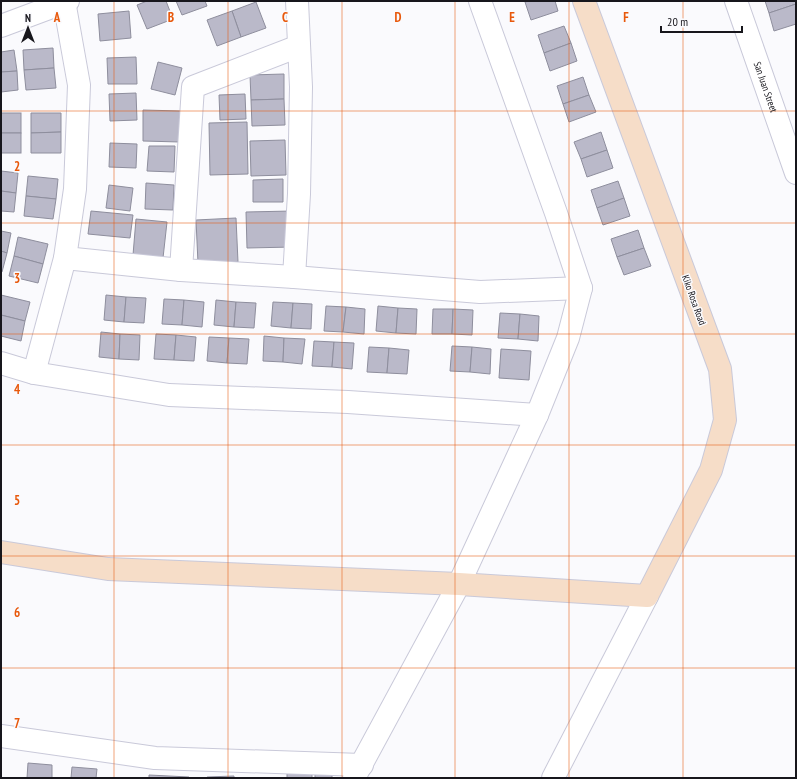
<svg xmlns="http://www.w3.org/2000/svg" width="797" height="779" font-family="'PT Sans Narrow',sans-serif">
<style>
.building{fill:#bab9c9;stroke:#8e8e9d}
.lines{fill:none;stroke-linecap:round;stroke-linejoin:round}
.street-casing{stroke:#c9c9d9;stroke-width:24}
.secondary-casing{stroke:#c9c9d9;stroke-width:24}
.street{stroke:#fff;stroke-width:22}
.secondary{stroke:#f6ddc8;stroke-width:22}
.grid{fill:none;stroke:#e8590c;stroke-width:1;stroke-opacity:0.55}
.labels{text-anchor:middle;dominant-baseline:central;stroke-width:3;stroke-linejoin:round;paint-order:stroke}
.street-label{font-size:10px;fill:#17161c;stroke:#fafafd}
.grid-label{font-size:13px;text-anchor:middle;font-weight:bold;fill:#e8590c;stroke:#fafafd;stroke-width:3;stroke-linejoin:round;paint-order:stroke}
</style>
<rect width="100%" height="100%" fill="#fafafd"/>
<g class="building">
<polygon points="147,1 166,1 173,19 147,29 137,5"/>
<polygon points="176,1 205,1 207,6 182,15"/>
<polygon points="529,1 555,1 558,11 531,20 525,2"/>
<polygon points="765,1 795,1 796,4 769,13"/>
<polygon points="256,2 266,28 241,37 232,11"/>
<polygon points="796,4 796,24 774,31 769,13"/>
<polygon points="129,11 131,38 100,41 98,14"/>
<polygon points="232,11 241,37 217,46 207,20"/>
<polygon points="564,26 571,43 544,53 538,35"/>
<polygon points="571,43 577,61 550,71 544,53"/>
<polygon points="53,48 54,68 24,70 23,50"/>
<polygon points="14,50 17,71 1,72 1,52"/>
<polygon points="136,57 137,84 108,84 107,58"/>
<polygon points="158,62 182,68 175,95 151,89"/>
<polygon points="54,68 56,88 26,90 24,70"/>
<polygon points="17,71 18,90 1,92 1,72"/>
<polygon points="284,74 284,99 251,100 250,75"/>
<polygon points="583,77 589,95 563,104 557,86"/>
<polygon points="136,93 137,120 110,121 109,94"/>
<polygon points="245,94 246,119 220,120 219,95"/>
<polygon points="589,95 596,112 569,122 563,104"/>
<polygon points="284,99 285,125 252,126 251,100"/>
<polygon points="143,110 181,111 180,142 143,141"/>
<rect x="1" y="113" width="20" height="20"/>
<polygon points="31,113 61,113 61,132 31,133"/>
<polygon points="247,122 248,174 210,175 209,123"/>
<polygon points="61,132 61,153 31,153 31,133"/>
<polygon points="601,132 607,150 581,159 574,142"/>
<rect x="1" y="133" width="20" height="20"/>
<polygon points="285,140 286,175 251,176 250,141"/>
<polygon points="110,143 137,144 136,168 109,167"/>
<polygon points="149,146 175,146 174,172 147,171"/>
<polygon points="607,150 613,168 587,177 581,159"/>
<polygon points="1,171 18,173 16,193 1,191"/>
<polygon points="28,176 58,179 56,199 26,196"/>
<polygon points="283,179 283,202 253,202 253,180"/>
<polygon points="618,181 624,198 597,208 591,190"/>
<polygon points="146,183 174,185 173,210 145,209"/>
<polygon points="109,185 133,188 130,211 106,208"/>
<polygon points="1,191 16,193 14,212 1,211"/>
<polygon points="26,196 56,199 53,219 24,216"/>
<polygon points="624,198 630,216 603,225 597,208"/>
<polygon points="91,211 133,215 130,238 88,234"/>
<polygon points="292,211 293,247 247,248 246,212"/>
<polygon points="236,218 238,262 198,263 196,220"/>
<polygon points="136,219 167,222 163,258 133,255"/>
<polygon points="638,230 644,248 617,257 611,239"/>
<polygon points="1,231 11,233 7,253 1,251"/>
<polygon points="18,237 48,244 43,264 14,256"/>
<polygon points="644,248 651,266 624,275 617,257"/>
<polygon points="1,251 7,253 2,272 1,272"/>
<polygon points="14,256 43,264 38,283 9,276"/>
<polygon points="1,295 30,302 25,321 1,315"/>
<polygon points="106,295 126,297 124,322 104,320"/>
<polygon points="126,297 146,298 144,323 124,322"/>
<polygon points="164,299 184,300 182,325 162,324"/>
<polygon points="184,300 204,302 202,327 182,325"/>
<polygon points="216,300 236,302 234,327 214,325"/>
<polygon points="236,302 256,303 254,328 234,327"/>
<polygon points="273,302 293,303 291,328 271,326"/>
<polygon points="293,303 312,304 311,329 291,328"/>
<polygon points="326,306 346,307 343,332 324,331"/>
<polygon points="378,306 398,308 396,333 376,331"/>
<polygon points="346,307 365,309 364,334 343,332"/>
<polygon points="398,308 417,309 416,334 396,333"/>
<polygon points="433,309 453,309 452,334 432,334"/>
<polygon points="453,309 473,310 472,335 452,334"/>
<polygon points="500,313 520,314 518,339 498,338"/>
<polygon points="520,314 539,316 538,341 518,339"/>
<polygon points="1,315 25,321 21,341 1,336"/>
<polygon points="101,332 120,334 119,359 99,357"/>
<polygon points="120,334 140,335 139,360 119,359"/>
<polygon points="156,334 176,335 174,360 154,359"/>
<polygon points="176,335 196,337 194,361 174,360"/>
<polygon points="264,336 284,338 283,362 263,361"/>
<polygon points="209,337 229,338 227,363 207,361"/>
<polygon points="229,338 249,339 247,364 227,363"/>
<polygon points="284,338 305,339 302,364 283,362"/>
<polygon points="314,341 334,342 332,367 312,366"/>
<polygon points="334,342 354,343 352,369 332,367"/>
<polygon points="452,346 472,347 470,372 450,371"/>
<polygon points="369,347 389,348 387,373 367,372"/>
<polygon points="472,347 491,349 490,374 470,372"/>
<polygon points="389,348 409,350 407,374 387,373"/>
<polygon points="501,349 531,351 529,380 499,378"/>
<polygon points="28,763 52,765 52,778 27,778"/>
<polygon points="72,767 97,769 96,778 71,778"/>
<polygon points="287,767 312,768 312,778 287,778"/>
<rect x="315" y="772" width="17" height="6"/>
<polygon points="149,775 189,777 189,778 149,778"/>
<polygon points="234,776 234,778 207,778 207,777"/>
</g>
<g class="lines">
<defs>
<g id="street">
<path id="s1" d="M736 1 796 173"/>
<polyline points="1,26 68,1"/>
<polyline points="65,258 181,270 294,277 480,292 581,288"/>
<polyline points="181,270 193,87 299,46"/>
<polyline points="294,277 299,194 301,87 297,1"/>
<polyline points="1,363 34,373 169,395 348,402 537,415"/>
<polyline points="34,373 65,258 75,189 79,85 64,1"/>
<polyline points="1,736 155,758 362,765"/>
<polyline points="354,778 459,584 537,415 568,338 581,288 556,213 480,1"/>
<polyline points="553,778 647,596"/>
</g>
<polyline id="secondary" points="1,552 108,569 459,584 647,596 711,470 725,420 720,369 584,1"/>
</defs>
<use href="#street" class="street-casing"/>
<use href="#secondary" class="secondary-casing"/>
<use href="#street" class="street"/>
<use href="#secondary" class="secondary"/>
</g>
<path class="grid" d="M114 1V778M228 1V778M342 1V778M455 1V778M569 1V778M683 1V778M1 111H796M1 223H796M1 334H796M1 445H796M1 556H796M1 668H796"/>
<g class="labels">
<g class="street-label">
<text stroke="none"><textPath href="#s1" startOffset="91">San Juan Street</textPath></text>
<text transform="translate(694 300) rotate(70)">Kiko Rosa Road</text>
</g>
</g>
<g class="grid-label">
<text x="57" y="22">A</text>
<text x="171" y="22">B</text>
<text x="285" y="22">C</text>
<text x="398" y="22">D</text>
<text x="512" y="22">E</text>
<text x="626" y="22">F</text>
<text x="17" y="171">2</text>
<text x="17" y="283">3</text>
<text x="17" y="394">4</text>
<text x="17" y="505">5</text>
<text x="17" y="617">6</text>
<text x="17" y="728">7</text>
</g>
<rect width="797" height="779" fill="none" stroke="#17161c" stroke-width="4"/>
<g transform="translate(28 28)" stroke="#fafafd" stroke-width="3" paint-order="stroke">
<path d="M0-3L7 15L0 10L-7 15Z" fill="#17161c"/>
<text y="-6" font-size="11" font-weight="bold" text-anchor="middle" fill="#17161c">N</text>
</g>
<path d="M661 26v6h81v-6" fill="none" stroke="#17161c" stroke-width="2"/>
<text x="667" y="26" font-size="12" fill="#17161c" stroke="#fafafd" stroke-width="3" paint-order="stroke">20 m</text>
</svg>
